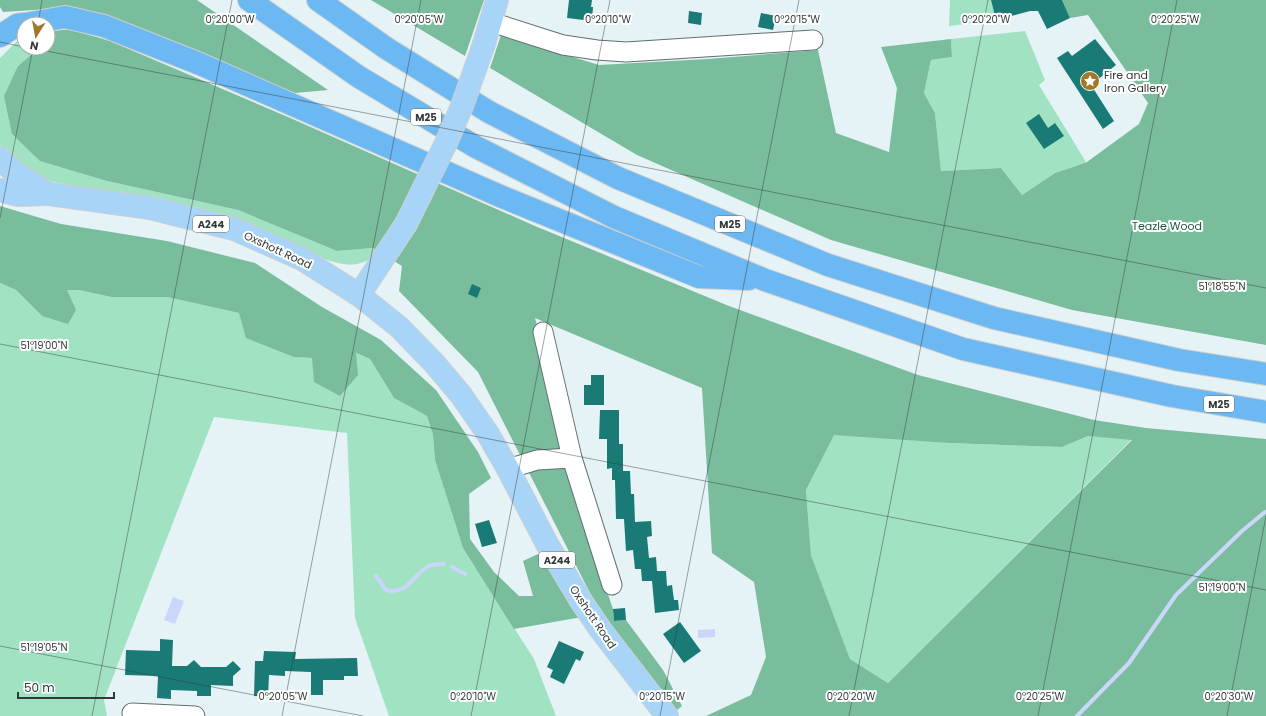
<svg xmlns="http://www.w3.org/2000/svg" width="1266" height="716" font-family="Poppins,sans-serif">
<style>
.green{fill:#a1e2c3}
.forest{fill:#79bd9d;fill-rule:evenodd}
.water{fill:#cbd7fa}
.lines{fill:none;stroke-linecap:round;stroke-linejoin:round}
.stream{stroke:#cbd7fa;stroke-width:4}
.building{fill:#1a7a75}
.minor-casing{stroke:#626e72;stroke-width:21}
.major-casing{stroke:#cecfd0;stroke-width:24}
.highway-casing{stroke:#cecfd0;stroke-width:24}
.minor{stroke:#fff;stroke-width:19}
.major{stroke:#a7d4f7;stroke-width:22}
.highway{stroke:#6cb8f2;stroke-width:22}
.major-bridge-casing{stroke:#cecfd0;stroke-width:24;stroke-linecap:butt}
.major-bridge{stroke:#a7d4f7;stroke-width:22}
.ticks{fill:none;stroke:#33393a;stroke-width:1;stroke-opacity:0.45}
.labels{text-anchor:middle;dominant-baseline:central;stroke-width:4;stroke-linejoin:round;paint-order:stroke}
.shield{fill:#fff;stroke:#707475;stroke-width:1}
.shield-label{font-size:10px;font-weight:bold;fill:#33393a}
.poi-label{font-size:11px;fill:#33393a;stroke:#fff;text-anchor:start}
.park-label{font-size:11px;fill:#215640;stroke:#fff}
.street-label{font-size:11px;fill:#33393a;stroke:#fff}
.ticks-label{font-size:10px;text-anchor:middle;fill:#33393a;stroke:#fff;stroke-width:4;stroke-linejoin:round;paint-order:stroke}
</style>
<rect width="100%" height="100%" fill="#e5f3f7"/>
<g class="green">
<polygon points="950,0 991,0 996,20 949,26"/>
<polygon points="1025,31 1045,80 1039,85 1086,162 1055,173 1022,195 1001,168 941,171 935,113 924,93 931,60 952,57 951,39"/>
<path d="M24 39V48H39L18 66 40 160 107 181 238 210 337 251 373 248 379 252C358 271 343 265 318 257L77 187 49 181 10 159 0 145V58L17 41Z"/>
<polygon points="0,283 16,290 42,316 67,290 79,290 111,297 167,297 239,313 294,357 312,358 355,353 370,359 394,398 427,416 433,435 435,460 463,548 534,659 556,716 389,716 355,618 347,433 214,417 104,700 107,716 0,716"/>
<polygon points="834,434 948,443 1062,447 1088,436 1132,439 888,683 850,659 811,555 806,490"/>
</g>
<g class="forest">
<polygon points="0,0 197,0 328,90 295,93 93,13 49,9 3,12 0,7"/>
<polygon points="371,0 484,0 465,56"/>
<polygon points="1062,0 1266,0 1266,345 1072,310 831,240 637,155 490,68 501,35 599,65 708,59 818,50 836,133 889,152 897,88 881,47 951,39 952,57 931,60 924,93 935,113 941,171 1001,168 1022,195 1055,173 1087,162 1139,124 1148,103 1088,15 1070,18"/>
<path d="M69 29 110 41 288 117 535 226 729 306 918 375 1094 420 1146 428 1266 439V716H706L751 695 766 657 754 582 712 553 702 388 535 318 604 583 613 609 614 621 626 620 663 670 682 706 676 711 604 616 590 593 478 372 399 291 402 266 373 248 337 251 238 210 107 181 40 161 12 134 4 96 18 66 39 48H48V32ZM834 435 948 443 1062 447 1088 436 1132 440 888 683 850 659 811 555 806 490Z"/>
<polygon points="0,206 61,224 167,241 255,263 322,307 381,340 436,390 478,452 491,478 469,494 470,539 494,572 519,596 533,596 523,561 540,553 582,617 514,629 463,548 435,460 433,435 427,416 394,398 370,359 356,353 358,375 340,396 314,382 312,358 294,357 246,338 239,313 167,297 111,297 79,290 67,290 76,310 68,324 42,316 16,290 0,283"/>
</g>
<g class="water">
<polygon points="173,597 184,601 175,624 164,620"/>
<polygon points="715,629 715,637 698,638 698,630"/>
</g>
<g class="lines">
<g class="stream">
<polyline points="452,567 465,574"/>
<path d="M376 576 386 590C408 596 414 573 429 566 433 564 439 564 444 564"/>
<polyline points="1077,716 1129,663 1176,595 1242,531 1265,512"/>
</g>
</g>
<g class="building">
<polygon points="569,0 592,0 591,7 593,7 592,21 567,18"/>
<polygon points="991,0 1062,0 1070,18 1047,29 1038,11 1030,11 996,20"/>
<polygon points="689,11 702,13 701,25 688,23"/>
<polygon points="761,13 776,16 773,30 758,27"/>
<polygon points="1095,39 1116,65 1091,85 1114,121 1103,129 1057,58 1068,51 1072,56"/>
<polygon points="1039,114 1048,128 1055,123 1064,136 1044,149 1026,123"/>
<polygon points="472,284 481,288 477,298 468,294"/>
<polygon points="591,375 604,375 604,405 584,405 584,385 591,385"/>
<polygon points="600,410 619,410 619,444 623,444 623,471 630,471 631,494 634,494 635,522 651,521 652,536 647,537 649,558 656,557 657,571 666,571 667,586 672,585 674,600 678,600 679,610 655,613 652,581 642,581 641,569 635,569 633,550 626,551 624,519 616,519 615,480 612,480 612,468 607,469 607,439 599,439"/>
<polygon points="489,520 497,543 482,547 475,524"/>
<polygon points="625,608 626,620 614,621 613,609"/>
<polygon points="680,622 701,651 684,663 663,634"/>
<polygon points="160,639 173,640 172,666 187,666 194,660 201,667 226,667 233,661 241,669 233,676 233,686 211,685 211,696 197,696 197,691 171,690 171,699 157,698 158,676 125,675 126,650 160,651"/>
<polygon points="559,641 584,652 580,661 576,659 564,684 550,677 553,670 547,667"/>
<polygon points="264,651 296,652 295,659 357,658 358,676 344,676 344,680 323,680 323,695 311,695 311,672 285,671 285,676 269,675 268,697 254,696 255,661 263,661"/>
</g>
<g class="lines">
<defs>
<g id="minor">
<polyline points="491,22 563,45 597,50 626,52 813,40"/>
<polyline points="543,332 572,458 612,585"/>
<polyline points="508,469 537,460 572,458"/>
<polyline points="132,713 195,716"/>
</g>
<g id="major">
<polyline points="484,44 497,0"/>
<polyline points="0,158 14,172 49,194"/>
<polyline points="0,190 17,195 49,194 150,208 234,229 302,259 359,295 399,327 434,363 461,395 488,434 508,469 547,544 581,601 600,629 667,716"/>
<polyline points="359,295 402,230 406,224"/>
</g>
<g id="highway">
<polyline points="249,0 359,77 476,147 614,217 765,280 963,349 1172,396 1266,412"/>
<polyline points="318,0 386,48 489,112 618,178 828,265 994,318 1179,360 1266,374"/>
<polyline points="25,24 65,17 104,26 200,64 500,196 699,277 749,279"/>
<polyline points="0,36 17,25 24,24"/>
</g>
</defs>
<use href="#minor" class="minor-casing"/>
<use href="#major" class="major-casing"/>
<use href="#highway" class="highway-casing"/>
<use href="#minor" class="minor"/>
<use href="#major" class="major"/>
<use href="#highway" class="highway"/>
<defs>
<polyline id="major-bridge" points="406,224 446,143 462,106 484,44"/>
</defs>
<use href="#major-bridge" class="major-bridge-casing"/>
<use href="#major-bridge" class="major-bridge"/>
</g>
<path class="ticks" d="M38 24 42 0M0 42 24 47M31 48 1266 288M0 218 33 48M0 344 1266 590M0 646 363 716M92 716 232 0M282 716 421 0M471 716 610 0M660 716 799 0M849 716 988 0M1038 716 1177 0M1227 716 1266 516"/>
<defs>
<symbol id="sight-disc" viewBox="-11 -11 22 22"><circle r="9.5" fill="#9f7926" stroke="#fff"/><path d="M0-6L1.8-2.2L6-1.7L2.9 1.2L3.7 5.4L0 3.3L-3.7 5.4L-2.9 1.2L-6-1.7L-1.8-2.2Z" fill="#fff"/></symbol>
</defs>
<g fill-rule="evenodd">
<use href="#sight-disc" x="1079" y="70" width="22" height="22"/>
</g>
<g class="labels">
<g class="shield">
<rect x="411" y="109" width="30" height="16" rx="3"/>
<rect x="193" y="216" width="36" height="16" rx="3"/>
<rect x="715" y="216" width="30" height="16" rx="3"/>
<rect x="1204" y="396" width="30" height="16" rx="3"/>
<rect x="539" y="552" width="36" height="16" rx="3"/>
</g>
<g class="shield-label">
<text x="426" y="117">M25</text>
<text x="211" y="224">A244</text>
<text x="730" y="224">M25</text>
<text x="1219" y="404">M25</text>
<text x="557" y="560">A244</text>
</g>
<g class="poi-label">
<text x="1104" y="75">Fire and<tspan x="1104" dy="13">Iron Gallery</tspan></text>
</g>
<g class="park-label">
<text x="1167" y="226">Teazle Wood</text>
</g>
<g class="street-label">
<text transform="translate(278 250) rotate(25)">Oxshott Road</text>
<text transform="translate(593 617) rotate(56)">Oxshott Road</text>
</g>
</g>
<g class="ticks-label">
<text x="230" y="23">0°20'00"W</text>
<text x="419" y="23">0°20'05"W</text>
<text x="608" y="23">0°20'10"W</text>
<text x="797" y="23">0°20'15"W</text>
<text x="986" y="23">0°20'20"W</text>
<text x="1175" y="23">0°20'25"W</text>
<text x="1222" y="290">51°18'55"N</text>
<text x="44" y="349">51°19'00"N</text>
<text x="1222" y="591">51°19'00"N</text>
<text x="44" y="651">51°19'05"N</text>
<text x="283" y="700">0°20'05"W</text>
<text x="473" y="700">0°20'10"W</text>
<text x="662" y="700">0°20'15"W</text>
<text x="851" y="700">0°20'20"W</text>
<text x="1040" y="700">0°20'25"W</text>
<text x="1229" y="700">0°20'30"W</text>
</g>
<g transform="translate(36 36) rotate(191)"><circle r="19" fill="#ffffff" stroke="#adb0b0"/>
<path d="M0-3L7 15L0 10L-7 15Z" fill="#9f7926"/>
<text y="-6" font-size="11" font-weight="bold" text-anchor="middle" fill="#33393a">N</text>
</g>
<path d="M18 692v6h96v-6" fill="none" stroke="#33393a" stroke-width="2"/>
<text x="24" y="692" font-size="12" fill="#33393a" stroke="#ffffff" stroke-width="3" paint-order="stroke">50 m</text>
</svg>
